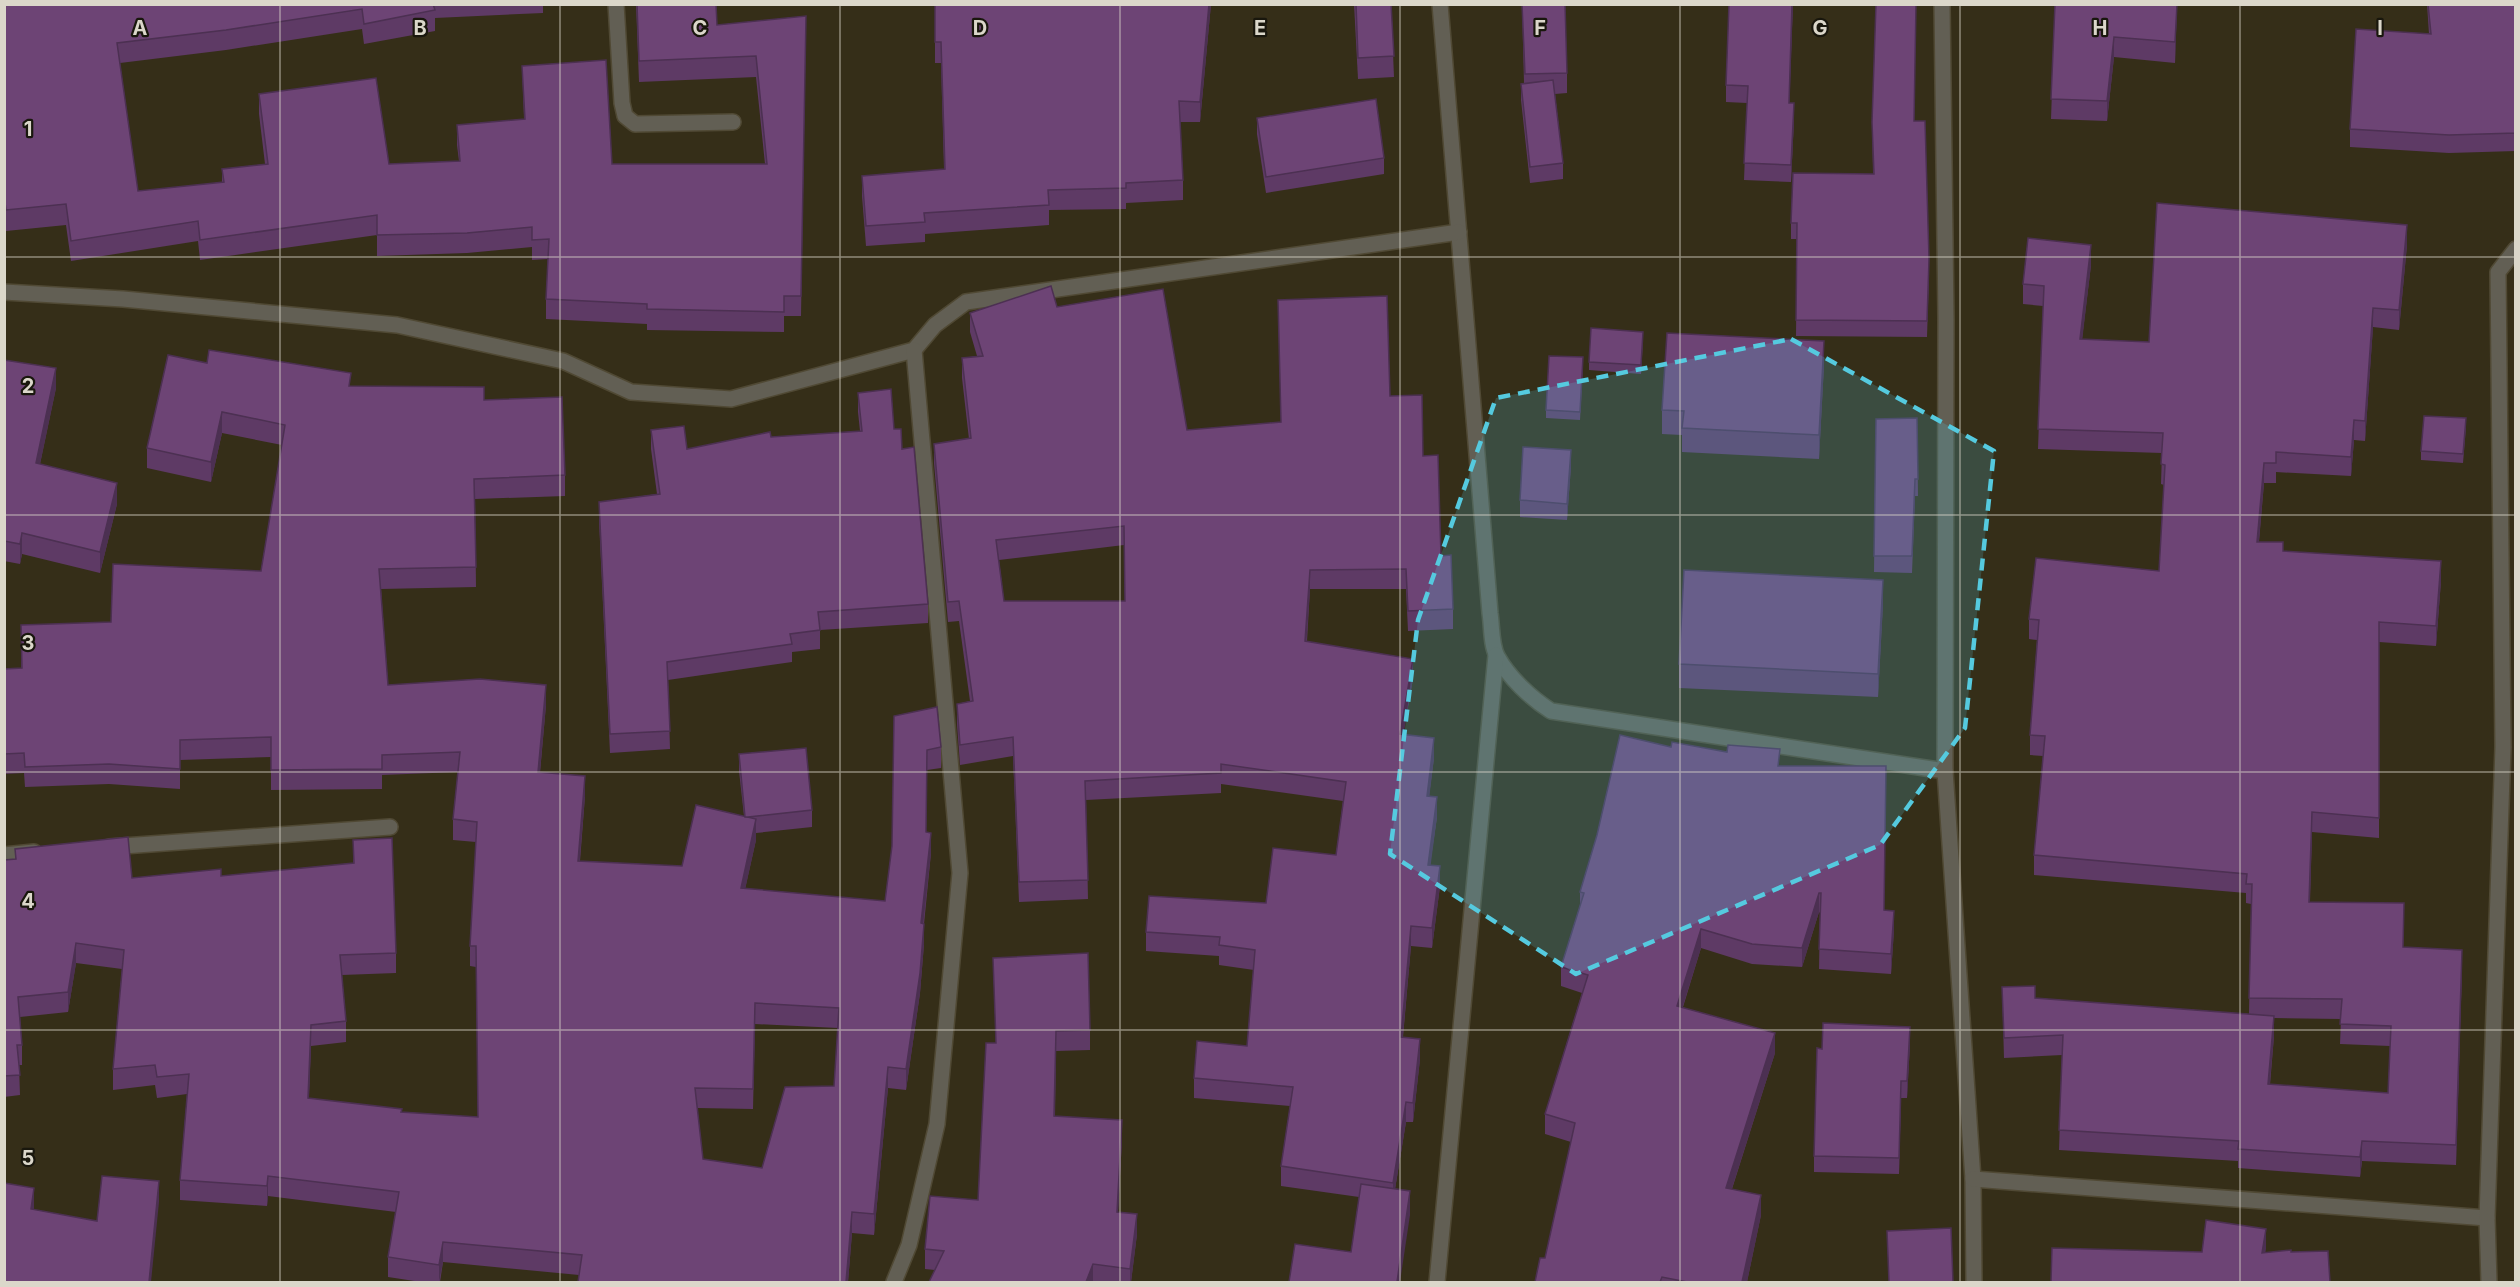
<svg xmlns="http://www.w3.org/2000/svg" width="2520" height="1287" font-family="Inter,sans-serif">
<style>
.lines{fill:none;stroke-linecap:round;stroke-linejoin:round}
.lane-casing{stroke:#504934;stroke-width:18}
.street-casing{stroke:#504934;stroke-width:18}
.lane{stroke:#625f54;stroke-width:15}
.street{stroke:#625f54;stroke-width:15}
.wall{fill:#5e3a65;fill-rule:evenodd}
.shaded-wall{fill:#4c3052}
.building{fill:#6d4475;stroke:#4c3052;stroke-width:1.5;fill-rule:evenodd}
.marked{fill:#55cadf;fill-opacity:0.2;stroke:#55cadf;stroke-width:4.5;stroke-dasharray:12 8;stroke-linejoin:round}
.grid{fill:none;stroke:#dbd7ca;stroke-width:1.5;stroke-opacity:0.55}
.grid-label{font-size:20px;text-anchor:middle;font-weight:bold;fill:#dbd7ca;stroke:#19170d;stroke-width:4.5;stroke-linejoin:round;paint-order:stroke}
</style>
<rect width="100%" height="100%" fill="#352e18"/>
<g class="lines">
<defs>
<polyline id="lane" points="616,4 622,103 625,116 635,124 733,122"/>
<g id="street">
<path d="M1440 4 1490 613C1492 626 1491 645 1497 656 1509 678 1531 698 1551 711L1945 771"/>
<polyline points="1942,4 1946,319 1945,771 1973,1179 1974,1282"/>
<polyline points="4,292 123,299 397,325 563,361 631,392 731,399 914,350 935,325 966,302 1459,232"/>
<polyline points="109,847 390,827"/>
<polyline points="4,855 34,852"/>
<polyline points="1973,1179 2487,1218"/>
<polyline points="894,1282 909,1245 937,1124 960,873 914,350"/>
<polyline points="1437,1282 1496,655"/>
<polyline points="2489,1282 2487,1218 2503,747 2498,272 2516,249"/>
</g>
</defs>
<use href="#lane" class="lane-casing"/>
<use href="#street" class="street-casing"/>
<use href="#lane" class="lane"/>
<use href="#street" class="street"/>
</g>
<g class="wall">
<polygon points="4,4 543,4 543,13 435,18 435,31 364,44 362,29 226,50 120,63 138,191 222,183 222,169 265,164 259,114 259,94 389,164 459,161 457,145 457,125 524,119 522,66 612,164 765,164 756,77 639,82 636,4 716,4 717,25 806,16 801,316 784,316 784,332 647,330 647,324 546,319 546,299 548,259 532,260 532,247 467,253 377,256 377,235 200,260 198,241 71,261 66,225 6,231 4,215"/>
<polygon points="935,4 1211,4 1200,122 1180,122 1183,180 1183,200 1126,203 1126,209 1049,210 1049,225 925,234 925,242 866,246 862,196 862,176 944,169 941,63 935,63"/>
<polygon points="1354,4 1391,4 1394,77 1358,79"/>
<polygon points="1522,4 1567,73 1567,93 1555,94 1563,163 1563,179 1530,183 1521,100 1521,84 1524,83"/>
<polygon points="1793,4 1789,103 1794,120 1791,182 1744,180 1747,103 1726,102 1726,85"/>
<polygon points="2055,4 2177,4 2175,63 2114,57 2107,121 2051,119"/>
<polygon points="2427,4 2516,4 2516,151 2449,153 2350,147 2350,129 2429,34"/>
<polygon points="1257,118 1384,158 1384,174 1266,193 1257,134"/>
<polygon points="1914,121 1929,275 1927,337 1796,336 1797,239 1791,239 1791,223 1873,174 1872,122"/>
<path d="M2407 245 2399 330 2373 327 2365 441 2354 440 2351 476 2276 472V483H2264L2259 542 2283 551 2441 581 2436 646 2379 642V838L2312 832 2310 902 2404 923 2403 947 2462 970 2456 1165 2362 1161 2360 1177 2238 1168V1161L2059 1150 2062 1055 2004 1058 2002 987 2035 998 2249 1014 2251 904 2246 903V893L2034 875V855L2043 756 2030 755V735L2037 640 2029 639V619L2159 571 2164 485 2161 484 2162 453 2038 449 2043 306 2023 304V284L2091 265 2082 339 2149 342ZM2274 1018 2341 1019 2340 1044 2390 1046 2388 1093 2270 1085 2274 1036Z"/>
<path d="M1278 300 1390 396 1423 456 1441 556 1453 609V629L1408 631 1406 589H1310L1307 641 1413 679 1403 734 1434 758 1429 796 1437 817 1430 865 1440 886 1432 948 1411 946 1403 1037 1420 1059 1413 1122H1406L1395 1189 1410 1215 1351 1252 1359 1197 1281 1186V1166L1290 1106 1194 1098V1078L1247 1046 1254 970 1219 965V956L1146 951V932L1266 903 1336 855 1343 801 1221 784V793L1086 800 1088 899 1019 902 1013 756 960 765 957 724V704L970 701 959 621 948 622 934 463V444L969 439 962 378V358L977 356 970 332V313L1057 307 1187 430 1281 422ZM1124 545 1125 601H1004L999 560Z"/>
<polygon points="1643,340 1641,374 1589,370 1589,362"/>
<polygon points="4,360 56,388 40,464 117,504 100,573 22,554 20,564 4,561"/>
<path d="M207 363 351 386 484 400 565 475V496L475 499 476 587 381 589 388 685 546 705 540 773 585 796 580 861 682 866 744 816 739 771V754L812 810V827L756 833V840L745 889 885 901 892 846 894 716 941 747V768L927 770 926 832 931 853 924 924V944L920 993 906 1090 888 1088 874 1235 852 1233 848 1282H578L579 1275 443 1262 440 1282H421L388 1277V1257L396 1212 268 1196 267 1206 180 1200V1180L187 1094 157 1098 155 1085 113 1090V1069L122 969 76 963 68 1012 20 1017 22 1045V1065H19L20 1095 4 1097V860L15 859V849L132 878 221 876 353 863V840L396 953V973L342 975 346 1021V1042L311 1046 309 1098 402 1112 478 1117 476 967 470 966V946L476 842 453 840V819L458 772 382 775V789L271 790V757L180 760V789L109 784 25 787 24 773 4 774V669L21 668V625L111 622 261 571 282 445 222 433 211 482 147 468V448ZM755 1024 838 1028 834 1086 762 1168 703 1159 697 1108 753 1109Z"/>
<polygon points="1824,365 1819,459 1682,452 1682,435 1662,434 1662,410"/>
<polygon points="1583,366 1580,420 1546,418 1546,410"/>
<polygon points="858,393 894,429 902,449 928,604 928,623 820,630 820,649 792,652 792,662 668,680 670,749 610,753 599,521 599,502 657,494 651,449 651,430 687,449 771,437 860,431 858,412"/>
<polygon points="1917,418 1918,496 1915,496 1912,573 1874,572 1876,419"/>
<polygon points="2466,427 2463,463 2421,460 2421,451"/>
<polygon points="1571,466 1567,520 1520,517 1520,500"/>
<polygon points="1883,604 1878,697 1679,688 1679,664"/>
<polygon points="1671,747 1780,766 1885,910 1894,930 1891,974 1819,969 1820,913 1819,912 1802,967 1752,964 1701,948 1683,1007 1775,1053 1732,1189 1761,1215 1747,1282 1535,1282 1545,1258 1571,1142 1545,1134 1545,1114 1582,993 1561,986 1561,967 1580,905 1580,892 1597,835"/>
<polygon points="993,958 1090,1030 1090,1050 1056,1051 1055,1117 1122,1140 1118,1212 1137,1234 1131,1282 929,1282 935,1270 925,1269 925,1249 978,1200 996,1043"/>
<polygon points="1910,1044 1907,1098 1901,1098 1899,1174 1814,1172 1814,1156 1822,1049"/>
</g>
<g class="shaded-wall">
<polygon points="1209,4 1211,4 1200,122 1200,102"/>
<polygon points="1792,4 1793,4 1789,119 1789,103"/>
<polygon points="2177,4 2175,63 2175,42"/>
<polygon points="2114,37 2114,57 2107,121 2107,101"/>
<polygon points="1794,103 1794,120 1791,182 1791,165"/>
<polygon points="2407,225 2407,245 2399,330 2399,310"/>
<polygon points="2091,245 2091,265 2080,359 2080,339"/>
<polygon points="2373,308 2373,327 2365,441 2365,421"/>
<polygon points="1824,341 1824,365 1819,459 1819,435"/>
<polygon points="56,368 56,388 36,483 36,463"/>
<polygon points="222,412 222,433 211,482 211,462"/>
<polygon points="2354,420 2354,440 2351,476 2351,457"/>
<polygon points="1571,450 1571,466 1567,520 1567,504"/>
<polygon points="2264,463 2264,483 2257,562 2257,542"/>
<polygon points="117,483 117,504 100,573 100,552"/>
<polygon points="22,533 22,554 20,564 20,544"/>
<polygon points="2441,561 2441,581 2436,646 2436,626"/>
<polygon points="1310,570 1310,589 1305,661 1305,641"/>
<polygon points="1883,580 1883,604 1878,697 1878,674"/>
<polygon points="1413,659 1413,679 1400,754 1400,734"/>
<polygon points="546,685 546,705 538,793 538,772"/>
<polygon points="1434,738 1434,758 1427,816 1427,796"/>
<polygon points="585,776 585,796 578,881 578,861"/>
<polygon points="1437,797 1437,817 1428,885 1428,865"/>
<polygon points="2312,812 2312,832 2309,922 2309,902"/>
<polygon points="756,819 756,840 741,908 741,888"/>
<polygon points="931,833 931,853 921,944 921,923"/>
<polygon points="1440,866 1440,886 1432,948 1432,928"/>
<polygon points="1819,893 1819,912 1802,967 1802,948"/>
<polygon points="1894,911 1894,930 1891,974 1891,954"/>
<polygon points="924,924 924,944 920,993 906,1090 906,1069"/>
<polygon points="1411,926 1411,946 1401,1057 1401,1037"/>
<polygon points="1701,929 1701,948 1677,1025 1677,1006"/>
<polygon points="76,943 76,963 68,1012 68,992"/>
<polygon points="2462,950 2462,970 2456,1165 2456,1145"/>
<polygon points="2274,1016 2274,1036 2268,1104 2268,1084"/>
<polygon points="311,1025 311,1046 308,1118 308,1098"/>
<polygon points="1910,1027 1910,1044 1907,1098 1907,1081"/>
<polygon points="1775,1033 1775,1053 1726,1207 1726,1188"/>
<polygon points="1420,1039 1420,1059 1413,1122 1413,1103"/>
<polygon points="888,1067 888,1088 874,1235 874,1214"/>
<polygon points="1901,1081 1901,1098 1899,1174 1899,1158"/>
<polygon points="1406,1102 1406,1122 1393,1202 1393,1183"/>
<polygon points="1122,1120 1122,1140 1117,1232 1117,1212"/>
<polygon points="2362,1141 2362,1161 2360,1177 2360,1157"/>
<polygon points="268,1176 268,1196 267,1206 267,1186"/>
<polygon points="159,1181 159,1202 151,1282 149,1282"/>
<polygon points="34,1188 34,1208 31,1229 31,1209"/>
<polygon points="1410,1191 1410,1215 1400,1282 1397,1282"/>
<polygon points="1761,1195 1761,1215 1747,1282 1742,1282"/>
<polygon points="852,1212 852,1233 848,1282 846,1282"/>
<polygon points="1137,1214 1137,1234 1131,1282 1130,1282 1130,1269"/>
<polygon points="2266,1229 2266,1249 2262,1273 2262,1253"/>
<polygon points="443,1242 443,1262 439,1282 439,1265"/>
<polygon points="1093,1264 1093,1282 1086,1282"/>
</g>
<g class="building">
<polygon points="4,4 433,4 435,10 364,24 362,9 226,30 117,43 138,191 224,182 222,169 268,164 259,94 376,78 389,164 460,161 457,125 525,119 522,66 606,60 612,164 767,164 756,56 639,61 637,4 716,4 717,25 806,16 801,296 784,296 784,312 647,309 647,304 546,299 549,239 532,240 532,227 467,233 377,235 377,215 200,240 198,221 71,241 66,204 6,210 4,195"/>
<polygon points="935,4 1209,4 1200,102 1179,101 1183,180 1126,183 1126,188 1048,190 1049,205 924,213 925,222 866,226 862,176 945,169 941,42 935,42"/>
<polygon points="1356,4 1391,4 1394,56 1358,58"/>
<polygon points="1522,4 1565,4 1567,73 1525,74"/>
<polygon points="1729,4 1792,4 1789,103 1794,103 1791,165 1744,163 1748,86 1726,85"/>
<polygon points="1876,4 1916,4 1914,121 1925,121 1929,259 1927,321 1796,320 1797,223 1791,223 1793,173 1874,174 1872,122"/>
<polygon points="2055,4 2177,4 2175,42 2114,37 2107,101 2051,99"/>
<polygon points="2428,4 2516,4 2516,133 2449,135 2350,129 2356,29 2431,34"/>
<polygon points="1553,80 1563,163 1530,167 1521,84"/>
<polygon points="1376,99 1384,158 1266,177 1257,118"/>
<polygon points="2157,203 2407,225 2399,310 2373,308 2365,421 2354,420 2351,457 2276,452 2276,463 2264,463 2257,542 2283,542 2283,551 2441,561 2436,626 2379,622 2379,818 2312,812 2309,902 2404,903 2403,947 2462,950 2456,1145 2362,1141 2360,1157 2238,1149 2239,1141 2059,1130 2063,1035 2004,1038 2002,987 2035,986 2035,998 2274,1016 2268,1084 2388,1093 2391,1026 2340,1024 2342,999 2249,998 2252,884 2246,884 2247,874 2034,855 2045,736 2030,735 2039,620 2029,619 2036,558 2159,571 2165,465 2161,464 2163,433 2038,429 2044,286 2023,284 2028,238 2091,245 2080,339 2149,342"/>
<path d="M1051 286 1057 307 1163 289 1187 430 1281 422 1278 300 1387 296 1390 396 1422 395 1423 456 1438 455 1441 556 1451 555 1453 609 1408 611 1406 569 1310 570 1305 641 1413 659 1400 734 1434 738 1427 796 1437 797 1428 865 1440 866 1432 928 1411 926 1401 1037 1420 1039 1413 1103 1406 1102 1393 1183 1281 1166 1293 1087 1194 1078 1197 1041 1247 1046 1255 950 1219 945 1220 937 1146 932 1149 896 1266 903 1273 848 1336 855 1346 782 1221 764V773L1085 781 1088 880 1019 882 1013 737 960 745 957 704 973 701 959 601 948 602 934 444 971 438 962 358 983 356 970 313ZM1124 526 1125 601H1004L996 540Z"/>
<polygon points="1591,328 1643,332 1641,365 1589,362"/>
<polygon points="1667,333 1824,341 1819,435 1682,428 1684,411 1662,410"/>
<path d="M209 350 351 373 349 386 484 387V400L562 397 565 475 474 479 476 567 379 569 388 685 480 679 546 685 538 772 585 776 578 861 682 866 696 805 756 819 741 888 885 901 892 846 894 716 937 707 941 747 927 750 926 832 931 833 921 923 924 924 920 973 906 1069 888 1067 874 1214 852 1212 846 1282H578L582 1255 443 1242 439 1265 388 1257 399 1192 268 1176 267 1186 180 1180 189 1074 157 1077 155 1065 113 1069 124 950 76 943 68 992 18 997 22 1045H17L20 1075 4 1076V860L16 859 15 849 128 837 132 878 221 869V876L354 863 353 840 392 838 396 953 340 955 346 1021 311 1025 308 1098 402 1109 401 1112 478 1117 476 946H470L477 822 453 819 460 752 382 755V769L271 770V737L180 740V769L109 764 25 767 24 753 4 754V669L22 668 21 625 111 622 113 564 261 571 285 425 222 412 211 462 147 448 168 355 207 363ZM755 1003 839 1008 834 1086 785 1087 762 1168 703 1159 695 1088 753 1089Z"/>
<polygon points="1549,356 1583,357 1580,412 1546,410"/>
<polygon points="4,360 56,368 36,463 117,483 100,552 22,533 20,544 4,541"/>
<polygon points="891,389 894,429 901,429 902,449 914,447 928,604 818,612 820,630 790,634 792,644 667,662 670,731 610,734 599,502 660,494 651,430 684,426 687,449 770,432 771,437 862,431 858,393"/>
<polygon points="2424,416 2466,418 2463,454 2421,451"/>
<polygon points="1917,418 1918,479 1915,479 1912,556 1874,556 1876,419"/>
<polygon points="1523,447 1571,450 1567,504 1520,500"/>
<polygon points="1684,570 1883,580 1878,674 1679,664"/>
<polygon points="1620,735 1671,747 1672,742 1727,752 1728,745 1780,749 1778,766 1886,766 1884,910 1894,911 1891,954 1819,949 1821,893 1819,893 1802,948 1752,944 1701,929 1677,1006 1775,1033 1726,1188 1761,1195 1742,1282 1687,1282 1662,1277 1660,1282 1535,1282 1540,1258 1545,1258 1575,1123 1545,1114 1588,975 1561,967 1584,893 1580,892 1597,835"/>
<polygon points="806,748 812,810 748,817 745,817 739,754"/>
<polygon points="1088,953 1090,1030 1056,1031 1054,1116 1122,1120 1117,1212 1137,1214 1130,1269 1093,1264 1086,1282 929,1282 944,1251 925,1249 930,1196 978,1200 986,1043 996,1043 993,958"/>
<polygon points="1823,1023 1910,1027 1907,1081 1901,1081 1899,1158 1814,1156 1817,1048 1822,1049"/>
<polygon points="102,1176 159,1181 149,1282 4,1282 4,1183 34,1188 31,1209 97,1221"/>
<polygon points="1361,1184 1410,1191 1397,1282 1289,1282 1295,1244 1351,1252"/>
<polygon points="2206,1220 2266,1229 2262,1253 2291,1250 2291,1252 2328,1251 2330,1282 2051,1282 2052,1248 2202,1252"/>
<polygon points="1951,1228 1953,1282 1889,1282 1887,1231"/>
</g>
<path class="marked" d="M1791 339 1994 451 1965 728 1880 845 1576 974 1390 854 1418 620 1496 398Z"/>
<path class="grid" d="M280 4V1282M560 4V1282M840 4V1282M1120 4V1282M1400 4V1282M1680 4V1282M1960 4V1282M2240 4V1282M4 257H2516M4 515H2516M4 772H2516M4 1030H2516"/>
<g class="grid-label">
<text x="140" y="35">A</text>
<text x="420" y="35">B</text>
<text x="700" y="35">C</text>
<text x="980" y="35">D</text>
<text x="1260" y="35">E</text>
<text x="1540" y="35">F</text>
<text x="1820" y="35">G</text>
<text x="2100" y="35">H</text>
<text x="2380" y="35">I</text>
<text x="28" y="136">1</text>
<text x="28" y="393">2</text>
<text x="28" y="650">3</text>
<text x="28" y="908">4</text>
<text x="28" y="1165">5</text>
</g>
<rect width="2520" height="1287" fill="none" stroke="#dbd7ca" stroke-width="12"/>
</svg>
